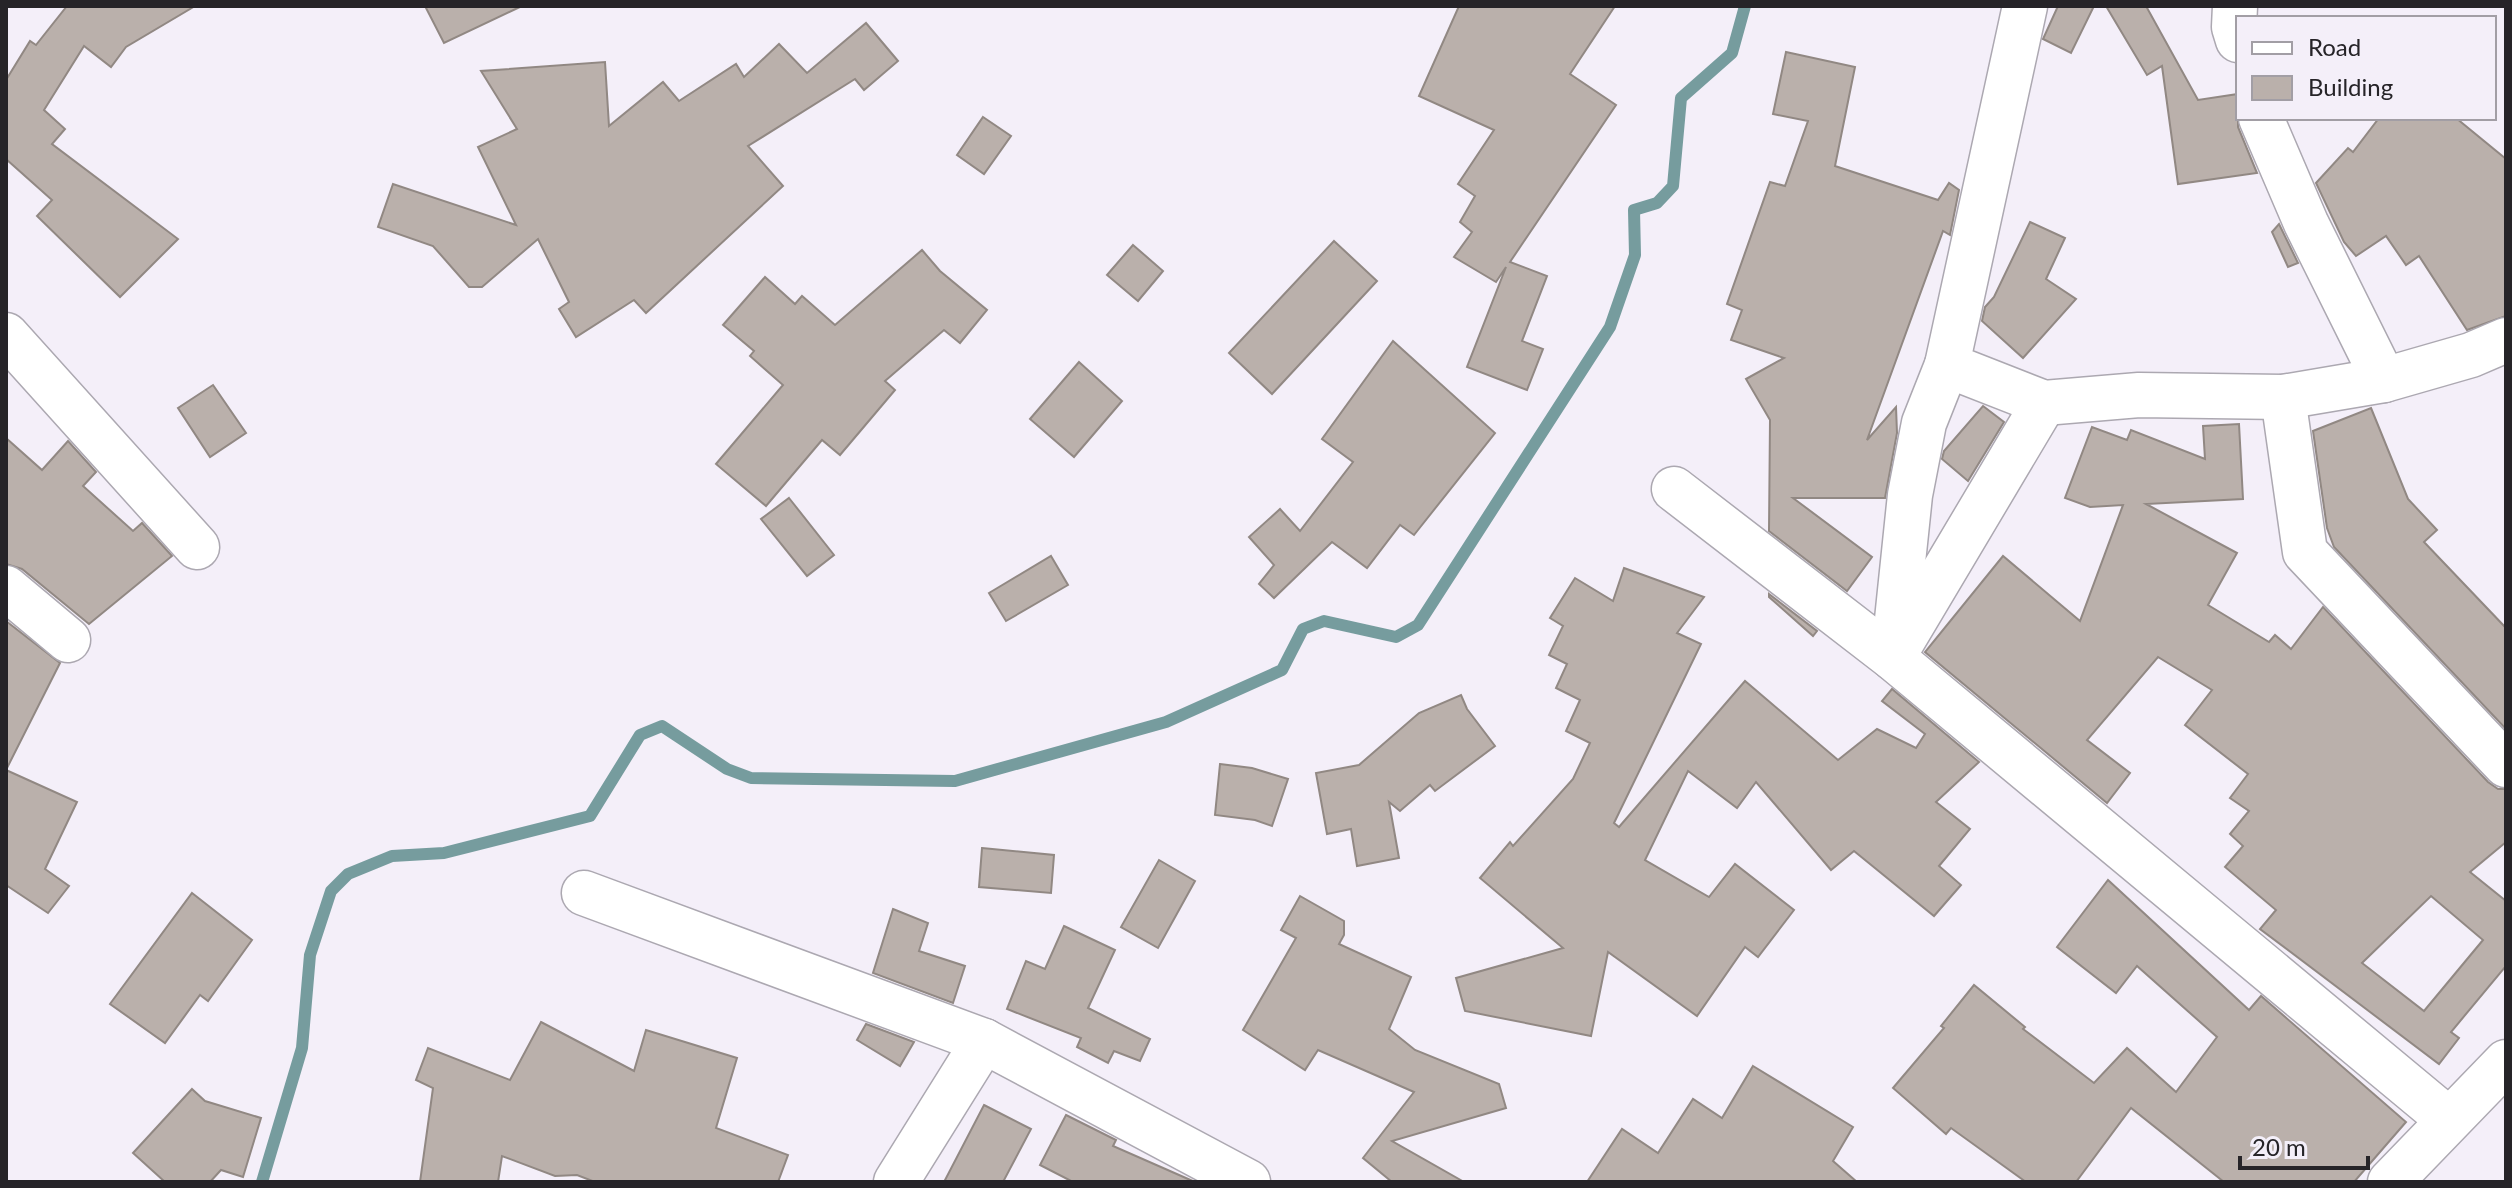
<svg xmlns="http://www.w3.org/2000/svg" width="2512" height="1188" font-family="Lato,sans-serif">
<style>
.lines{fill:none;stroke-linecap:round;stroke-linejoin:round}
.stream{stroke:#769c9e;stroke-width:12}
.building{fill:#bab0ab;stroke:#918883;stroke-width:2;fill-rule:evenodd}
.minor-casing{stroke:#aca8b1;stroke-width:47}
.minor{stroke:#fff;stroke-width:44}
</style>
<rect width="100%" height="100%" fill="#f4eff9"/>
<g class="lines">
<polyline class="stream" points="262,1182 302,1048 310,955 331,891 348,874 392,856 444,853 590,816 640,735 662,726 727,769 751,778 955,781 1166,722 1282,670 1303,629 1324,621 1396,637 1418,625 1610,327 1635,255 1634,210 1657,203 1673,186 1681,98 1732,53 1745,6"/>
</g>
<g class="building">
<polygon points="67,6 195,6 126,47 111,67 84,46 44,110 65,129 52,144 178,239 120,297 37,216 52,200 6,159 6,80 30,41 36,45"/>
<polygon points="425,6 522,6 444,43"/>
<polygon points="1459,6 1615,6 1570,74 1616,105 1510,262 1547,276 1522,341 1543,349 1527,390 1467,367 1506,267 1496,282 1454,257 1472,232 1460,222 1475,196 1458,184 1494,130 1419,96"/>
<polygon points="2058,6 2094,6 2071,53 2043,39"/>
<polygon points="2106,6 2146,6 2198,100 2238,94 2238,127 2257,173 2178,184 2162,66 2147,75"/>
<polygon points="866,23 898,61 864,90 855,79 748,146 783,186 646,313 634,300 576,337 559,309 569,302 538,239 482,287 469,287 433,246 378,227 393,184 516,225 478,147 517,129 481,71 605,62 609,126 663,82 679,101 736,64 744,77 779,44 807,73"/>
<polygon points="1786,52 1855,67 1835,166 1938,200 1949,183 1959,190 1950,235 1943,231 1867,440 1896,407 1897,433 1885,498 1793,498 1872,557 1847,591 1769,531 1770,420 1746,379 1784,358 1731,340 1742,310 1727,304 1770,182 1785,186 1808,121 1773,114"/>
<polygon points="983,117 1011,136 984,174 957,155"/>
<polygon points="2379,118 2456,118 2506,159 2506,316 2467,330 2419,256 2406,265 2386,236 2356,256 2344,242 2316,183 2348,148 2353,152"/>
<polygon points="2030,222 2065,238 2046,279 2076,299 2023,358 1982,321 1985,307 1994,297"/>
<polygon points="2279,224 2298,263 2288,267 2272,232"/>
<polygon points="1334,241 1377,281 1272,394 1229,353"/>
<polygon points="1133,245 1163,271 1138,301 1107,275"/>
<polygon points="922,250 940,271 987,310 960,343 944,330 885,381 895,390 840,455 822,440 766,506 716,464 783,385 750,356 754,351 723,325 765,277 795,304 802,296 835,325"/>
<polygon points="1393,341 1495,433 1414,535 1400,525 1367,568 1332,542 1274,598 1259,584 1274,565 1249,537 1280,509 1300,531 1353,462 1322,439"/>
<polygon points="1079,362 1122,401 1074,457 1030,419"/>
<polygon points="213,385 246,433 210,457 178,408"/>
<polygon points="1983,406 2004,422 1968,481 1942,459 1944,451"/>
<polygon points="2371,408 2408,499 2437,530 2424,542 2506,628 2506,729 2334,547 2327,528 2313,431"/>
<path d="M2239 424 2243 499 2146 504 2237 553 2208 605 2269 642 2275 635 2291 649 2323 607 2488 782 2498 789H2506V842L2470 872 2506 901V966L2451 1032 2459 1038 2439 1064 2260 929 2276 910 2225 867 2243 846 2230 834 2249 811 2230 798 2248 774 2185 725 2212 690 2158 657 2087 740 2130 773 2107 803 1925 652 2003 556 2080 621 2123 505 2090 507 2065 498 2092 427 2127 440 2131 430 2205 459 2203 426ZM2431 896 2483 940 2424 1011 2362 963Z"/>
<polygon points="6,438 42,470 68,441 96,472 83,486 133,531 142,523 172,556 89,624 22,569 6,564"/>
<polygon points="789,498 834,555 807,576 761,519"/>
<polygon points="1051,556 1068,585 1006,621 989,593"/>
<polygon points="1624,568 1704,597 1677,633 1701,644 1614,823 1619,827 1745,681 1838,760 1877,729 1916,748 1925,734 1882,701 1892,689 1979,762 1936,802 1970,829 1939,866 1961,885 1934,916 1854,851 1831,870 1756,782 1737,808 1688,771 1645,860 1709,897 1735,864 1794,910 1758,957 1745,947 1697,1016 1608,952 1591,1036 1465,1011 1456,978 1563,948 1480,878 1510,842 1513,846 1573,779 1590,743 1566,731 1580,700 1556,688 1567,664 1549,655 1563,626 1550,618 1575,578 1613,601"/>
<polygon points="1769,594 1817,631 1813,636 1769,597"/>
<polygon points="6,621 60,663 6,770"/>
<polygon points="1461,695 1467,709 1495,746 1435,791 1430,785 1400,811 1389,802 1399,858 1357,866 1351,829 1327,834 1316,773 1359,765 1419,713"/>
<polygon points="1220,764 1252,768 1288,779 1272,826 1255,820 1215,815"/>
<polygon points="6,770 77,802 45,869 69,886 48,913 6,885"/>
<polygon points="982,848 1054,855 1051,893 979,887"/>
<polygon points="1159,860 1195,881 1158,948 1121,927"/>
<polygon points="2108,880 2249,1010 2261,996 2406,1122 2354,1182 2224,1182 2131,1108 2076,1182 2026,1182 1951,1128 1946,1134 1893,1088 1944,1028 1941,1026 1974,985 2025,1027 2023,1029 2094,1083 2127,1048 2176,1092 2217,1037 2137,966 2116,993 2057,947"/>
<polygon points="192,893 252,940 208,1001 200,995 165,1043 110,1004"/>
<polygon points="1300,896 1344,921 1344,935 1339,944 1411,977 1389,1029 1415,1050 1499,1084 1506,1108 1392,1141 1464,1182 1392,1182 1363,1158 1414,1092 1318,1050 1305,1070 1243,1030 1296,938 1281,930"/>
<polygon points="893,909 928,923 919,951 965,966 953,1003 873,973"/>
<polygon points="1064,926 1115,950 1088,1008 1150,1039 1140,1061 1114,1051 1108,1063 1077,1047 1081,1038 1007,1009 1026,961 1045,969"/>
<polygon points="541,1022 634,1071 646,1030 737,1058 716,1128 788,1155 778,1182 595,1182 577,1175 555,1176 502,1156 498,1182 420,1182 433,1088 416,1080 428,1048 510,1080"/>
<polygon points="866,1024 914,1042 900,1066 857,1040"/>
<polygon points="1753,1066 1853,1127 1833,1161 1857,1182 1587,1182 1622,1129 1658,1153 1693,1099 1722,1118"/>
<polygon points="192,1089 205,1101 261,1118 243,1177 221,1170 210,1182 165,1182 133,1153"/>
<polygon points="984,1105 1031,1129 1003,1182 944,1182"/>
<polygon points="1066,1115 1116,1140 1113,1146 1195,1182 1073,1182 1040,1165"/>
</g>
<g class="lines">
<defs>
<g id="minor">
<polyline points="2025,6 1947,365 2044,403 2139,395 2283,397 2384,380 2471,355 2506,340"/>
<polyline points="2235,6 2234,27 2238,40"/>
<polyline points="2261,118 2306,223 2384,380"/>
<polyline points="6,335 197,547"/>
<polyline points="2283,397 2305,552 2506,765"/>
<polyline points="1674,489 1893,658 2449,1120"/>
<polyline points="6,588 68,640"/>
<polyline points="1900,645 2044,403"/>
<polyline points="1893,658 1910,495 1924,423 1947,365"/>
<polyline points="584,893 984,1041 1248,1182"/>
<polyline points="896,1182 984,1041"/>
<polyline points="2390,1182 2506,1062"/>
</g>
</defs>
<use href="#minor" class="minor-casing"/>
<use href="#minor" class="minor"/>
</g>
<rect width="2512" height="1188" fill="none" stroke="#262428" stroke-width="16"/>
<rect x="2236" y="16" width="260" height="104" fill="#f4eff9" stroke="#a29ea5" stroke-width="2"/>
<rect x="2252" y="42" width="40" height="12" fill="#ffffff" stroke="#a29ea5" stroke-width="2"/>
<text x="2308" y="56" font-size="24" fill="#262428">Road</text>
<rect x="2252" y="76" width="40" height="24" fill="#bab0ab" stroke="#a29ea5" stroke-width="2"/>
<text x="2308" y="96" font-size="24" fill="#262428">Building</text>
<path d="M2240 1156v12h128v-12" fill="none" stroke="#262428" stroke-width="4"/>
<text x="2252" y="1156" font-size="24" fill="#262428" stroke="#f4eff9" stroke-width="6" paint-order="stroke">20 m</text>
</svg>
